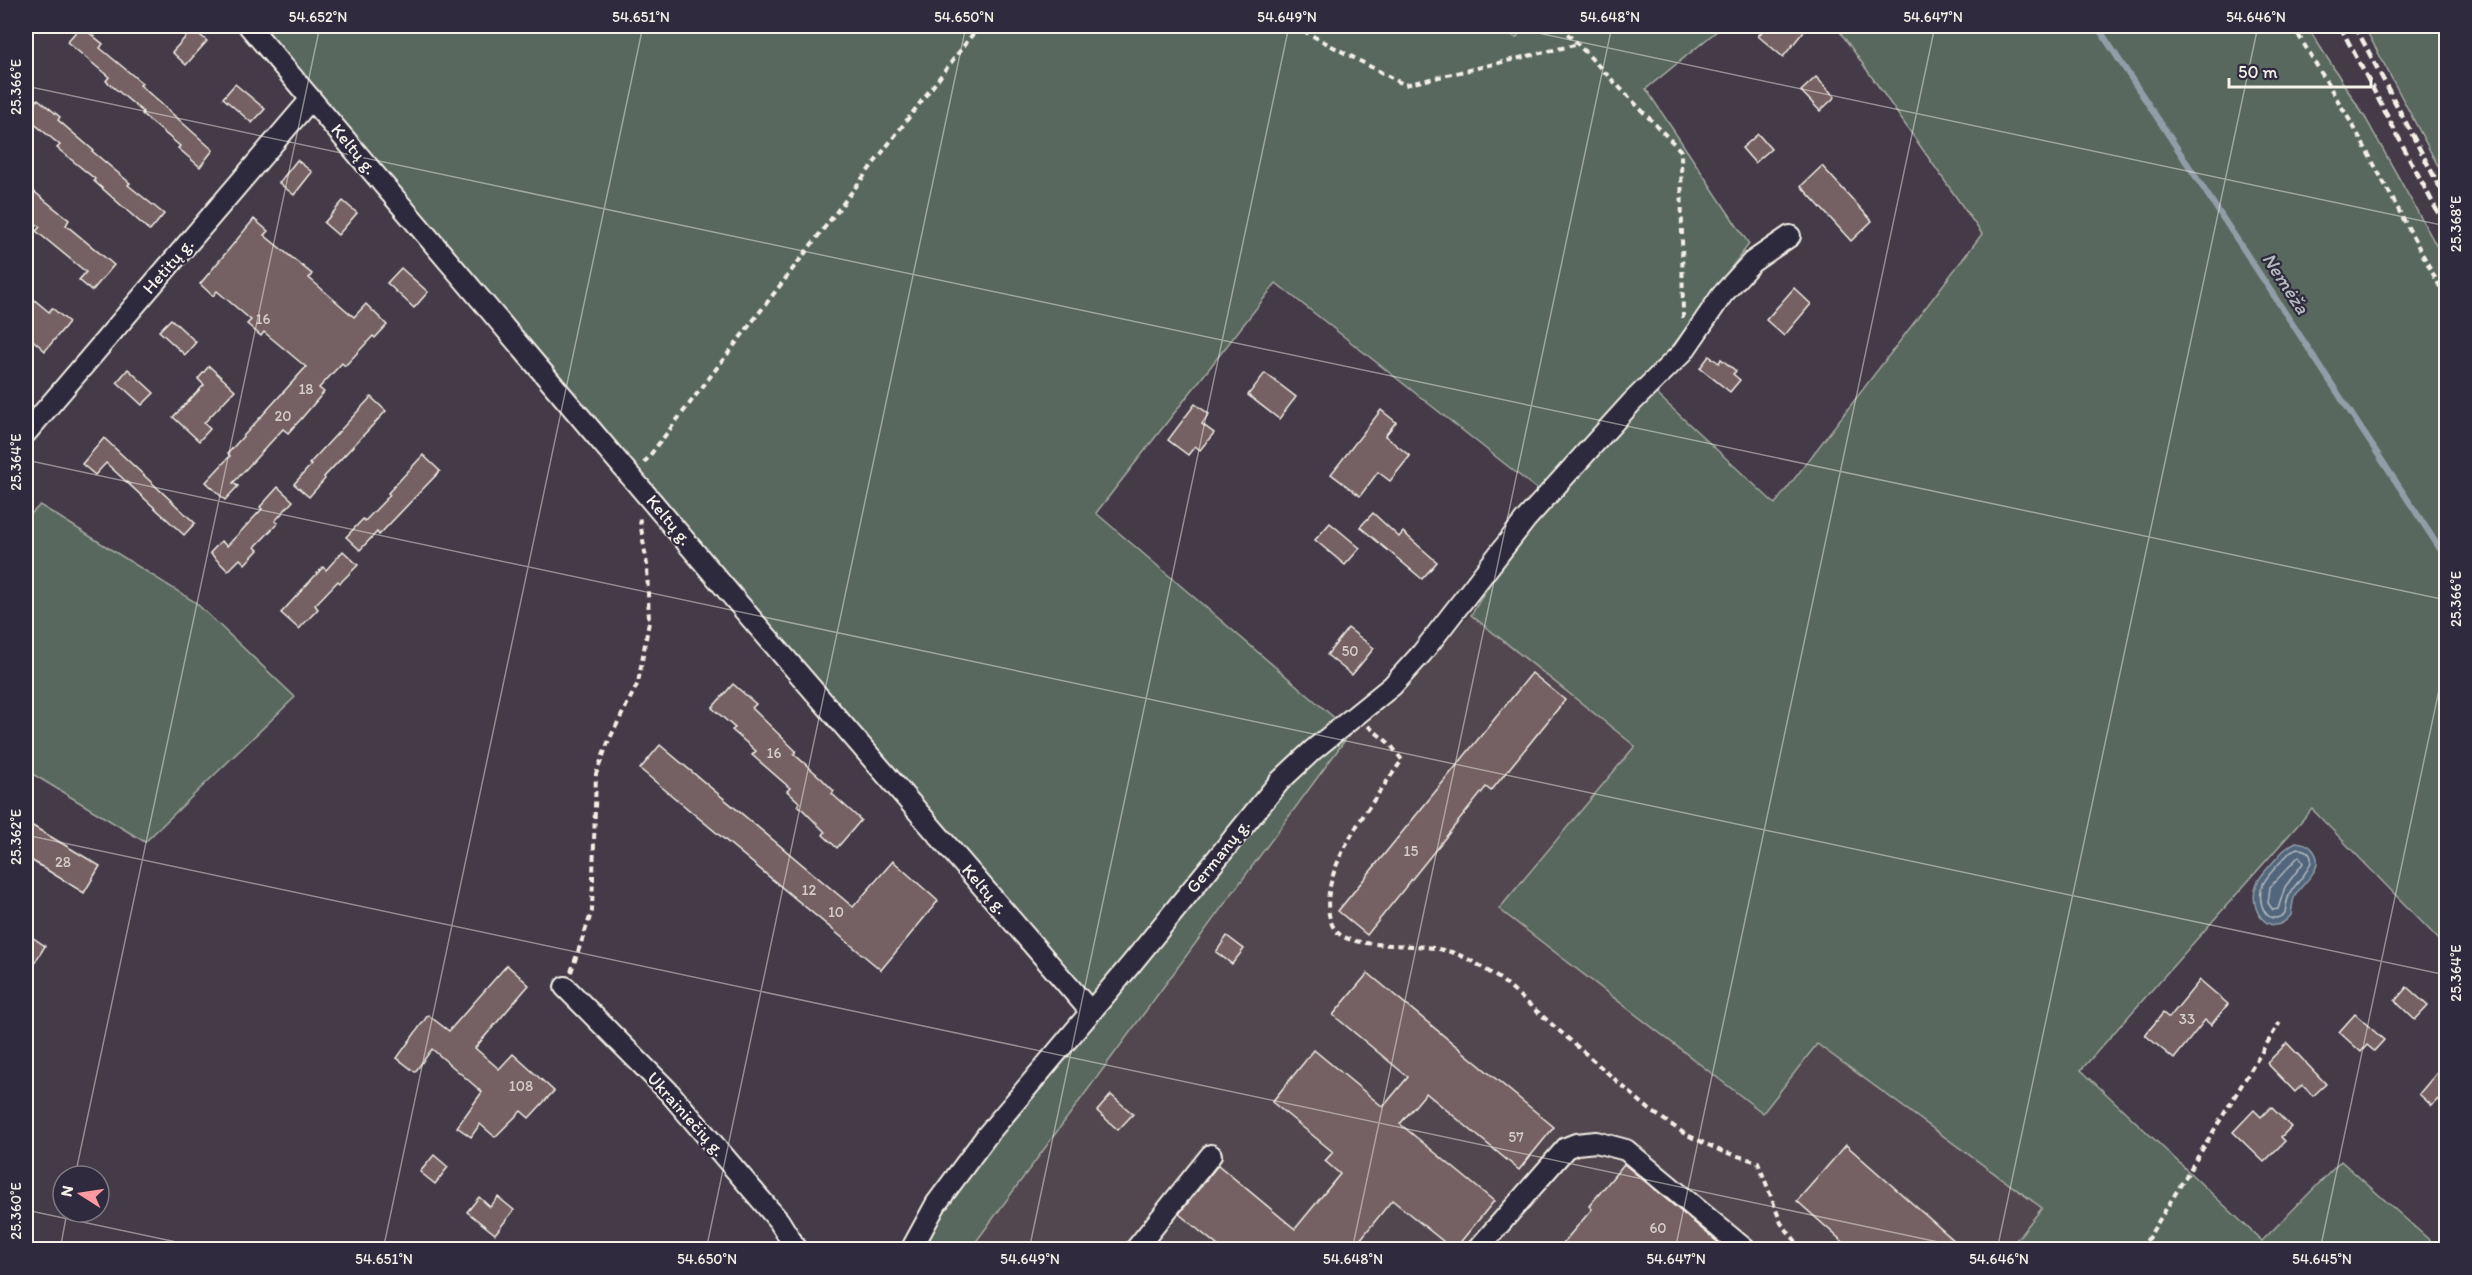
<svg xmlns="http://www.w3.org/2000/svg" width="2472" height="1275" font-family="Itim,sans-serif">
<style>
.built{fill:#534650}
.green{fill:#59675e;stroke:#a6aca3;stroke-width:1.5}
.water{fill:#51667c;stroke:#929ea7;stroke-width:1.5}
.lines{fill:none;stroke-linecap:round;stroke-linejoin:round}
.shore{stroke:#b3b9bd;stroke-width:1.5}
.stream{stroke:#929ea7;stroke-width:6}
.building{fill:#756163;stroke:#f4f1e8;stroke-width:1.5}
.minor-casing{stroke:#f4f1e8;stroke-width:24}
.path{stroke:#f4f1e8;stroke-width:4;stroke-dasharray:6 4.5;stroke-linecap:butt}
.minor{stroke:#2f2a3d;stroke-width:20}
.rail{stroke:#f4f1e8;stroke-width:4.5;stroke-dasharray:9 4.5;stroke-linecap:butt}
.ticks{fill:none;stroke:#f4f1e8;stroke-width:1.5;stroke-opacity:0.45}
.labels{text-anchor:middle;dominant-baseline:central;stroke-width:4.5;stroke-linejoin:round;paint-order:stroke}
.number-label{font-size:15px;fill:#d4cdc7}
.street-label{font-size:18px;fill:#f4f1e8;stroke:#2f2a3d}
.water-label{font-size:20px;font-style:italic;fill:#b3b9bd;stroke:#2f2a3d}
.neatline{fill:none;stroke:#f4f1e8;stroke-width:2}
.ticks-label{font-size:15px;text-anchor:middle;fill:#f4f1e8}
</style>
<rect width="100%" height="100%" fill="#443a48"/>
<filter id="ink" filterUnits="userSpaceOnUse"><feTurbulence type="fractalNoise" baseFrequency=".0167" numOctaves="2"/><feDisplacementMap in="SourceGraphic" scale="12" xChannelSelector="R" yChannelSelector="G"/><feConvolveMatrix kernelMatrix="1 2 1 2 8 2 1 2 1" color-interpolation-filters="sRGB"/></filter>
<g filter="url(#ink)">
<polygon class="built" points="1471,615 1635,746 1500,909 1763,1112 1817,1044 2042,1209 2009,1250 975,1250 972,1247 1351,732"/>
<g class="green">
<polygon points="261,26 1500,26 1516,38 1526,26 1723,26 1646,89 1749,244 1645,383 1775,504 1982,234 1836,26 2307,26 2366,119 2446,263 2446,947 2312,809 2081,1070 2262,1241 2341,1161 2436,1246 2446,1235 2446,1249 2009,1249 2042,1208 1817,1044 1763,1113 1499,909 1635,746 1471,615 1543,494 1276,283 1096,513 1351,732 972,1247 975,1249 920,1249 958,1185 1097,1019 1089,995 507,318"/>
<polygon points="2364,26 2446,26 2446,181"/>
<polygon points="40,505 195,602 295,697 145,842 26,770 26,519"/>
</g>
<path class="water" d="M2296 842C2303 843 2309 844 2313 850 2327 868 2303 881 2295 896 2292 902 2292 909 2291 915 2270 942 2246 908 2257 883 2261 875 2268 868 2274 861 2281 853 2287 846 2296 842Z"/>
<g class="lines">
<g class="shore">
<path d="M2298 848C2327 855 2300 878 2292 890 2287 897 2286 905 2285 913 2267 930 2255 900 2263 884 2269 872 2282 861 2291 851Z"/>
<polygon points="2299,856 2303,863 2285,887 2278,909 2273,910 2268,903 2270,887"/>
</g>
<polyline class="stream" points="2097,26 2446,558"/>
</g>
<g class="building">
<polygon points="81,26 103,44 100,48 142,83 140,85 213,150 200,167 178,148 180,146 142,114 143,112 106,81 109,77 67,42"/>
<polygon points="1767,26 1808,26 1783,57 1758,36"/>
<polygon points="193,29 207,41 186,65 172,52"/>
<polygon points="1816,77 1835,97 1820,111 1801,91"/>
<polygon points="235,84 265,109 252,123 223,98"/>
<polygon points="38,99 60,117 58,120 93,150 92,151 130,183 128,185 164,214 150,231 94,181 95,179 57,148 60,145 26,117"/>
<polygon points="1758,134 1771,149 1755,163 1742,148"/>
<polygon points="297,160 312,172 294,195 279,183"/>
<polygon points="1822,166 1872,221 1851,241 1801,186"/>
<polygon points="26,185 69,220 66,225 114,265 92,291 79,280 86,272 36,231 40,227 26,215"/>
<polygon points="343,201 357,213 338,235 324,223"/>
<polygon points="254,219 268,231 264,235 312,274 309,278 354,317 366,304 387,325 375,338 373,336 345,366 342,363 319,388 324,392 301,419 288,433 283,429 233,483 238,486 225,500 206,482 230,456 228,453 306,367 264,332 261,336 247,324 251,320 217,291 213,296 200,284"/>
<polygon points="401,268 428,292 414,308 387,283"/>
<polygon points="1794,288 1811,304 1784,336 1766,320"/>
<polygon points="26,293 49,312 52,308 69,322 45,351 26,334"/>
<polygon points="171,319 196,342 185,355 159,331"/>
<polygon points="1709,356 1719,363 1721,359 1736,371 1733,374 1740,380 1730,392 1700,368"/>
<polygon points="209,366 235,390 204,423 210,429 199,441 173,417 204,385 198,379"/>
<polygon points="128,369 154,393 142,405 117,382"/>
<polygon points="1265,373 1296,397 1279,419 1248,395"/>
<polygon points="371,397 386,411 324,477 325,479 309,497 294,484 311,465 309,464"/>
<polygon points="1195,404 1209,414 1202,424 1214,433 1200,450 1195,446 1188,455 1168,440"/>
<polygon points="1381,410 1396,422 1385,436 1410,456 1390,481 1378,472 1360,496 1331,474"/>
<polygon points="104,438 195,523 184,535 106,463 95,475 82,464"/>
<polygon points="423,455 440,471 379,535 377,532 360,550 346,537 363,519 365,521 390,495 388,493"/>
<polygon points="278,487 293,501 275,521 278,523 255,547 258,550 245,564 240,559 228,571 210,553 221,541 227,546 262,509 260,507"/>
<polygon points="1373,513 1399,537 1403,532 1437,562 1422,579 1360,527"/>
<polygon points="1330,523 1360,548 1345,565 1315,540"/>
<polygon points="343,551 358,565 340,583 338,581 315,605 318,609 299,629 281,613 323,567 326,570"/>
<polygon points="1348,628 1374,648 1352,675 1327,655"/>
<polygon points="1532,673 1565,700 1491,791 1486,787 1367,935 1338,911"/>
<polygon points="733,684 756,704 752,708 796,751 794,754 821,778 834,791 832,794 861,820 837,848 823,835 825,832 798,805 800,803 787,791 790,788 752,755 756,751 732,730 735,728 712,708"/>
<polygon points="660,745 853,907 893,861 938,901 881,970 640,769"/>
<polygon points="26,822 100,866 84,893 26,857"/>
<polygon points="26,933 45,946 26,977"/>
<polygon points="1227,936 1244,949 1232,964 1216,952"/>
<polygon points="507,965 529,985 475,1048 499,1069 513,1054 554,1091 529,1118 521,1111 495,1137 480,1124 471,1137 457,1127 482,1092 432,1049 415,1072 397,1058 428,1015 449,1031"/>
<polygon points="1368,973 1554,1127 1519,1170 1426,1093 1400,1124 1494,1201 1454,1250 1392,1200 1352,1250 1223,1250 1179,1214 1218,1165 1295,1229 1340,1174 1325,1161 1333,1152 1272,1102 1314,1050 1383,1107 1408,1077 1333,1015"/>
<polygon points="2200,980 2228,1004 2211,1025 2205,1020 2174,1059 2145,1035 2163,1013 2169,1018"/>
<polygon points="2407,987 2428,1006 2415,1020 2395,1001"/>
<polygon points="2355,1014 2384,1040 2374,1051 2367,1045 2361,1052 2339,1032"/>
<polygon points="2287,1043 2326,1084 2313,1096 2302,1085 2295,1092 2267,1063"/>
<polygon points="2446,1062 2446,1107 2438,1099 2432,1106 2419,1094"/>
<polygon points="1111,1095 1133,1114 1118,1130 1097,1111"/>
<polygon points="2271,1107 2291,1127 2281,1137 2285,1141 2264,1162 2233,1132 2254,1110 2261,1117"/>
<polygon points="1846,1145 1965,1250 1852,1250 1797,1201"/>
<polygon points="434,1155 448,1167 435,1184 420,1172"/>
<polygon points="1624,1164 1727,1250 1557,1250 1592,1209 1589,1206"/>
<polygon points="479,1197 490,1207 498,1197 514,1210 495,1234 467,1212"/>
</g>
<g class="lines">
<defs>
<g id="minor">
<polyline points="249,26 749,616 1091,1012"/>
<polyline points="26,433 311,99"/>
<polyline points="565,987 669,1092 779,1221 797,1250"/>
<polyline points="911,1250 936,1204 988,1134 1132,963 1280,781 1313,750 1392,686 1422,653 1526,519 1632,402 1683,352 1722,295 1752,262 1790,236"/>
<polyline points="1135,1250 1211,1155"/>
<polyline points="1477,1250 1566,1148 1576,1144 1596,1142 1626,1150 1746,1250"/>
</g>
</defs>
<use href="#minor" class="minor-casing"/>
<g class="path">
<polyline points="1294,26 1405,85 1579,44"/>
<polyline points="1560,26 1681,151 1683,318"/>
<polyline points="2293,26 2355,129 2446,298"/>
<polyline points="644,463 979,26"/>
<path d="M1368 726 1390 744 1402 760C1375 800 1317 869 1330 919 1333 930 1340 937 1352 940 1381 948 1416 943 1443 950 1464 954 1483 968 1500 979L1650 1110 1685 1134 1721 1151 1758 1162 1781 1223 1803 1250"/>
<polyline points="571,972 592,911 596,774 609,740 638,683 649,622 647,565 639,515"/>
<polyline points="2141,1250 2280,1022"/>
</g>
<use href="#minor" class="minor"/>
<g class="rail">
<polyline points="2340,26 2446,228"/>
<polyline points="2355,26 2446,199"/>
</g>
</g>
</g>
<path class="ticks" d="M1505 26 2446 226M26 86 2446 600M26 460 2446 975M26 835 1976 1250M75 1176 320 26M26 1210 214 1250M60 1250 67 1212M383 1250 643 26M706 1250 966 26M1029 1250 1289 26M1352 1250 1612 26M1675 1250 1935 26M1997 1250 2258 26M2320 1250 2446 657"/>
<g class="labels">
<g class="number-label">
<text x="263" y="319">16</text>
<text x="306" y="389">18</text>
<text x="283" y="416">20</text>
<text x="1350" y="651">50</text>
<text x="774" y="753">16</text>
<text x="1411" y="851">15</text>
<text x="63" y="862">28</text>
<text x="809" y="890">12</text>
<text x="836" y="912">10</text>
<text x="2187" y="1019">33</text>
<text x="521" y="1086">108</text>
<text x="1516" y="1137">57</text>
<text x="1658" y="1228">60</text>
</g>
<g class="street-label">
<text transform="translate(354 149) rotate(50)">Keltų g.</text>
<text transform="translate(168 266) rotate(-49)">Hetitų g.</text>
<text transform="translate(669 520) rotate(50)">Keltų g.</text>
<text transform="translate(1218 856) rotate(-51)">Germanų g.</text>
<text transform="translate(985 889) rotate(49)">Keltų g.</text>
<text transform="translate(686 1114) rotate(48)">Ukrainiečių g.</text>
</g>
<g class="water-label">
<text transform="translate(2286 283) rotate(57)">Nemėža</text>
</g>
</g>
<rect width="2472" height="1275" fill="none" stroke="#2f2a3d" stroke-width="66"/>
<g transform="translate(81 1194) rotate(282)"><circle r="28" fill="#2f2a3d" stroke="#7e7a81" stroke-width="1.5"/>
<path d="M0-4.5L10 22L0 15L-10 22Z" fill="#ff9aa2"/>
<text y="-9" font-size="16" font-weight="bold" text-anchor="middle" fill="#f4f1e8">N</text>
</g>
<path d="M2229 78v9h142v-9" fill="none" stroke="#f4f1e8" stroke-width="3"/>
<text x="2238" y="78" font-size="18" fill="#f4f1e8" stroke="#2f2a3d" stroke-width="4.5" paint-order="stroke">50 m</text>
<rect x="33" y="33" width="2406" height="1209" class="neatline"/>
<g class="ticks-label">
<text x="318" y="22">54.652°N</text>
<text x="641" y="22">54.651°N</text>
<text x="964" y="22">54.650°N</text>
<text x="1287" y="22">54.649°N</text>
<text x="1610" y="22">54.648°N</text>
<text x="1933" y="22">54.647°N</text>
<text x="2256" y="22">54.646°N</text>
<text transform="translate(16 87) rotate(-90)" y="5">25.366°E</text>
<text transform="translate(2456 224) rotate(-90)" y="5">25.368°E</text>
<text transform="translate(16 462) rotate(-90)" y="5">25.364°E</text>
<text transform="translate(2456 599) rotate(-90)" y="5">25.366°E</text>
<text transform="translate(16 837) rotate(-90)" y="5">25.362°E</text>
<text transform="translate(2456 973) rotate(-90)" y="5">25.364°E</text>
<text transform="translate(16 1211) rotate(-90)" y="5">25.360°E</text>
<text x="384" y="1264">54.651°N</text>
<text x="707" y="1264">54.650°N</text>
<text x="1030" y="1264">54.649°N</text>
<text x="1353" y="1264">54.648°N</text>
<text x="1676" y="1264">54.647°N</text>
<text x="1999" y="1264">54.646°N</text>
<text x="2322" y="1264">54.645°N</text>
</g>
</svg>
